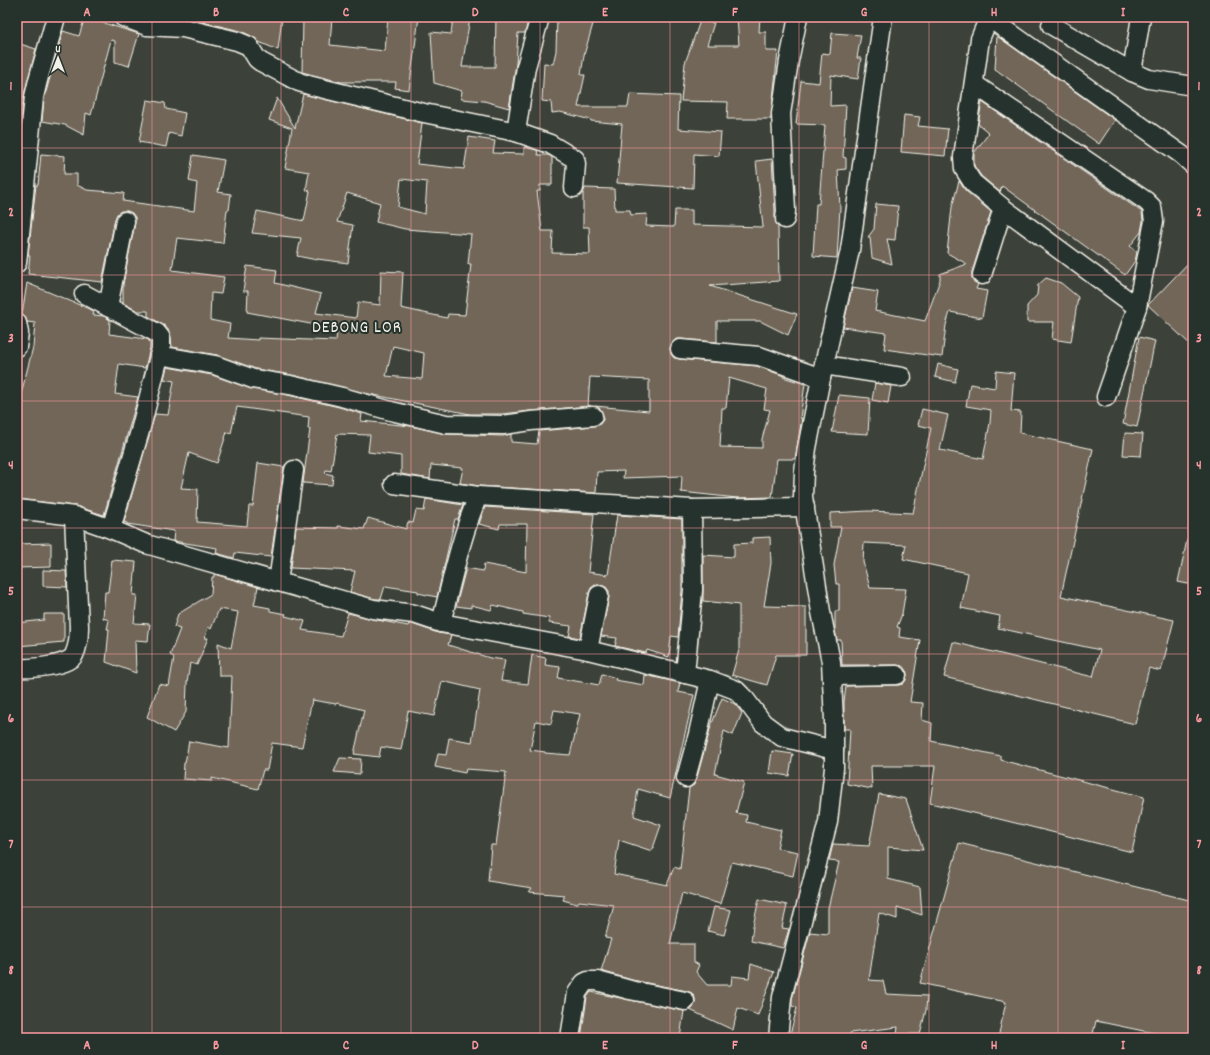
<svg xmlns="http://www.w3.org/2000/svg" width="1210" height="1055" font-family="Dekko,sans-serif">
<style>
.building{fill:#716659;stroke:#f4f1e8;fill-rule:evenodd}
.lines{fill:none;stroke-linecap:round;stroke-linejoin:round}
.minor-casing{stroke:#f4f1e8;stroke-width:21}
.minor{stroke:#26332d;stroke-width:18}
.grid{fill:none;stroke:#ff9aa2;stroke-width:1;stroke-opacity:0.55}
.labels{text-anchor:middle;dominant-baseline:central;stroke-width:4;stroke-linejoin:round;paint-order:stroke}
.quarter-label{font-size:17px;letter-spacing:1px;fill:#f4f1e8;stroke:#26332d}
.neatline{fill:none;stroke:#ff9aa2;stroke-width:1.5}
.grid-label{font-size:13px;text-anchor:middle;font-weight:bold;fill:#ff9aa2}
</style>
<rect width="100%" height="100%" fill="#3c423a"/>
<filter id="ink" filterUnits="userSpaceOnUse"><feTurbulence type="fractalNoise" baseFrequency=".025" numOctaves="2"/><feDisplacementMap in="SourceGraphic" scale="8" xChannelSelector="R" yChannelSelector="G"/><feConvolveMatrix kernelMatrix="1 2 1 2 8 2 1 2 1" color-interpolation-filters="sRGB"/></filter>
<g filter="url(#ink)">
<g class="building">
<polygon points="85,17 139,34 129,66 115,62 115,41 111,40 91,115 86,113 84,135 65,125 42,121 44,99 63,31 79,36"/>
<polygon points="204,17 282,17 278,50 259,42 253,37 241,31 203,22"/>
<polygon points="311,17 332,17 330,45 385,51 388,17 419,17 409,90 395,88 396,82 341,82 302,72 303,18 311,19"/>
<polygon points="453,17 470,18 462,67 495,67 496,17 529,17 525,33 518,33 516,64 509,108 484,101 461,99 462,91 434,83 431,32 451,34"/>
<polygon points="557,17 595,17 584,55 581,75 585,75 578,107 628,107 630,94 679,96 678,129 721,132 719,156 694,154 693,188 617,183 622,124 591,121 591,120 560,112 552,113 551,102 542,101 544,63 553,64 556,51"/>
<polygon points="737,17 760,17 759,32 766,32 766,51 778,51 771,119 727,119 728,102 681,101 685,63 700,21 714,23 707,45 739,45"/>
<polygon points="832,33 861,35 857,58 861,58 858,79 831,75 830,106 846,105 843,157 846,158 846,169 838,170 840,208 837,258 813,256 816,204 819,204 825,125 796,124 801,81 819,83 822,53 830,54"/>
<polygon points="997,36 1115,120 1099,144 995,69"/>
<polygon points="17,43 36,49 24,95 21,118 17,118"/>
<path d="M303 94 422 123 417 164 464 169 469 137 495 141 493 153 524 154V147L537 150 538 155H548L552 157V185H540V191H537L542 231H553L552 253 590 254 589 227H583V194L585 188 614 189 615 210H630L631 215 647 214 646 226 674 227 675 210H692V225L763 227 756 161 772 159 775 211V218L776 223 778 227 779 281 710 286 797 314 788 335 760 321H717V342L681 339H676L672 343 670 348 671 354 674 358 679 359 757 366 784 376 783 377 805 384 800 418H802L795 459H777L772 497 737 498 681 492 682 476 623 478 624 471 597 472 596 493 479 486 460 483 463 468 431 465 430 479 401 474V456L368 452 370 435 337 434 331 471 326 470 325 473 333 475 332 485 303 483 310 429H308L309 417 237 407 231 433 227 432 217 463 189 453 181 488 198 489 197 522 247 526 249 506H253L258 463 284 467 271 557 235 553 234 558 216 553 217 548 173 541 174 531 127 524V523L124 522 155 414 168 415 174 381 164 379 167 367 212 375 251 389 288 395 339 407 362 414 361 421 411 426 446 434 503 436 511 434V442L537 444 539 431 594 426 599 425 603 420V415L601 410 595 406 649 411V380L590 377 588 405 591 406 530 411 502 414H470L369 394 292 375 256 369 217 355 172 347 171 338 169 331 165 326 148 316V311H138L123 303V284L135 223V217L132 213 127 211H121L117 214 115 219 102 282 28 274 30 255H28L36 185H38L41 154 65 156 64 174H77V185L87 190 124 193 123 201 194 211 197 183 189 181 193 155 224 160 218 192 231 194 229 210H227L223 243 177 238 172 270 224 277 221 294 211 293 210 320 230 324 228 338 258 340V338L336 341 337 329 247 312 248 291H243L247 266 277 270 275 283 321 294 316 313 356 318 358 302 380 305 381 271 403 272 401 308 447 318 448 314 465 315 471 264H468L471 234 405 229 376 222 380 203 347 193 337 222 353 225 348 263 317 259V260L297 256 301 238 252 233 257 211 304 221 310 191 306 190 309 172 285 168 292 128 269 120 277 98 295 128ZM401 179 427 182 425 214 398 207ZM393 346 424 353 422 379 386 376ZM729 378 767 389 764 409 770 410 762 439V448L720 447 722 408H726Z"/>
<polygon points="147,100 165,103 166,109 185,113 181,136 169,133 166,147 139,142"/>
<polygon points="982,102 1142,212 1143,221 1141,232 1130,246 1137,252 1135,261 1125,275 1002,186 1000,192 981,176 974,166 974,153 989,133 978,124"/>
<polygon points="904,115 920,117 918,126 948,129 945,156 901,152"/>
<polygon points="959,181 966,191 991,212 972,272 972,278 974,282 978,284 976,289 987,291 982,318 950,312 946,325 942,357 884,349 886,333 843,327 852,288 878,292 875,311 925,321 940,280 940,274 967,264 947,253 952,207"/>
<polygon points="876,204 898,206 895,240 887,239 892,264 872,258 870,237 868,237 874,229"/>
<polygon points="1193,258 1193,347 1148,305"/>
<polygon points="1046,278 1061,283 1078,297 1071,342 1052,339 1054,322 1027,322 1027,306 1037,295 1038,285"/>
<polygon points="27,283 94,311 93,315 104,316 110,320 109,334 147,339 150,342 150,348 145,368 119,364 115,394 138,397 104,515 75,506 17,499 17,397 20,398 33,347 35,323 27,322 25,316 22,314"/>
<polygon points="1139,337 1155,341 1137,427 1123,424"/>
<polygon points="938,364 958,369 955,382 935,377"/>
<polygon points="996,371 1014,373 1011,411 1021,412 1020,433 1093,449 1061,596 1174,620 1161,671 1149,668 1135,724 944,677 953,642 1093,677 1100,650 998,628 1000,616 961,608 968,573 903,559 906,545 864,543 863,562 870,588 906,589 902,614 897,627 900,628 899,637 920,640 910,702 923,703 922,720 932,723 931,741 1001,756 1001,760 1144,797 1132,852 991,817 930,803 935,766 871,766 872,789 847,784 850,729 844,729 844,702 846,686 898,685 903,684 906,680 907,674 906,669 902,666 897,665 842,665 841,640 837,640 835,630 835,611 839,611 839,584 836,584 834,565 841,527 830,527 830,513 869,511 913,513 931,428 918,425 922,409 948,415 940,450 983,459 990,423 991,410 966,406 970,384 995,388"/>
<polygon points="875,383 891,386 888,403 872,400"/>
<polygon points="839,395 870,398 868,434 832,432"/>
<polygon points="1125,433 1143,434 1141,456 1123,455"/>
<polygon points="426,499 463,505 458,519 455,519 437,597 418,593 418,591 385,586 381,599 375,599 350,592 355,571 291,568 296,527 338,528 338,526 364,529 368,518 406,529 408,522 413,523 416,510 424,511"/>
<polygon points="485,507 594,514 588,572 608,575 617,515 682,519 682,590 678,637 671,636 669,657 647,650 646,653 615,646 617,638 601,636 609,597 609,591 606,587 601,585 595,585 591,588 589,593 580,638 569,636 571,626 549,623 549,618 523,614 523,612 493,605 491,610 471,605 471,608 456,606 466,568 483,571 484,564 526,572 527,524 500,524 499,529 479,524"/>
<polygon points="770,537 771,563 764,606 806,607 806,655 776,655 767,685 732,675 739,650 739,605 703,601 703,555 734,557 734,544 752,543 752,538"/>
<polygon points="1187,540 1193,541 1193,585 1178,582"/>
<polygon points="51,543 51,567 17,568 17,544"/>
<polygon points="112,560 136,562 133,595 137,595 134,623 150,624 148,641 135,640 136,673 106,662 109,629 107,629 109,620 103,618 105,592 108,592"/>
<polygon points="43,570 66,571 67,587 43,586"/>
<path d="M214 574 258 587 254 605 270 608V611L286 614 285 616 305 621 302 630 341 636 348 613 372 619 408 626 409 624H412L438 633 451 635 448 645 490 658 505 660 501 681 528 684 532 655 546 658 545 665 560 667 558 678 599 685 602 674 616 678 615 680 644 685 645 675 680 683 678 692 694 695 670 798 638 789 634 816 661 825 652 851 619 840 614 874 667 885 674 867 680 869 689 788 694 785 696 781 711 726 722 698 735 704 742 713 733 735 724 731 715 774 744 782 736 813 747 815 746 822 781 830 777 848 798 852 793 876 732 862 720 904 682 893 670 944H694V962L699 965 696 972 707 985H731L732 976 749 978 751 964 774 972 758 1015 738 1008 733 1030 690 1010 693 1008 695 1003V998L692 993 687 991 632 980 601 971 611 939 605 938 614 905 579 901 577 904 563 900 565 895 529 892 532 888 488 881 491 845H496L506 772 466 769 465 773 435 767 438 754 446 755 449 738 472 742 480 690 442 681 434 716 408 711 401 750 381 747 379 757 354 754 364 710 337 703 336 704 312 700 302 747 272 743 267 770H263L258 789 212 778V781L183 779 184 763H185L189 741 229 748 232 676H219L218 643 231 648 238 612 219 609 211 629 208 627 205 638H208L197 665 190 663 187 683 186 712 174 732 147 717 159 684 169 686 174 657 170 655 180 629 174 627 178 614 211 594 212 577H214ZM554 710 580 714 570 755 545 753V752L530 750 536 721 551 724Z"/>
<polygon points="44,614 64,614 64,642 17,646 17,623 44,620"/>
<polygon points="772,751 793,754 789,776 769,773"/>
<polygon points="340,758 361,759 360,774 334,772"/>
<polygon points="879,794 906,799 923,850 888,847 888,879 920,887 922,915 897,907 897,919 879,913 869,980 883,981 886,994 927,996 926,1010 920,1034 897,1034 898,1027 850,1033 850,1038 789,1038 797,1008 792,1006 792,999 810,932 828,934 828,908 839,862 829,861 833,844 869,846"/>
<polygon points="959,843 1193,901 1193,1038 1177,1038 1096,1021 1092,1038 998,1038 1006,1002 920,983"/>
<polygon points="759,899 787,905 782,928 789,929 783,948 751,941 753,926"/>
<polygon points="714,907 731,910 724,935 708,931"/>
<polygon points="591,992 684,1011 680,1038 581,1038 587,997"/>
</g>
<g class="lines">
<defs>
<g id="minor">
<polyline points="123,17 147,26 183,28 237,41 249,46 257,59 261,62 299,82 312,86 424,113 516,132 526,67 540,17"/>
<polyline points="988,17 1182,155 1193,165"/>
<polyline points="989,17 980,39 963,157 964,169 973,183 1003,208 1137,307 1106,397"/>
<polyline points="1141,17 1132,72 1149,79 1193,86"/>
<polyline points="1051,25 1132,72"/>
<polyline points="974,84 1146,201 1152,207 1154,221 1137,307"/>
<polyline points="516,132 550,144 575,159 576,164 574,188"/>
<polyline points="785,219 786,211 781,114 789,61 798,17"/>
<polyline points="17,263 34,97 38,80 56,17"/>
<polyline points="982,275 1003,208"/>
<polyline points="84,294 157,333 161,338 161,349 140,431 111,529"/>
<polyline points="108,307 125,221"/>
<polyline points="17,323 19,333 17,347"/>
<polyline points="680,349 759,356 821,378"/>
<polyline points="159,355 215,365 253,379 290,385 342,397 391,411 446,424 503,425 531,421 593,416"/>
<polyline points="824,365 902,377"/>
<polyline points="394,484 478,496 692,509 805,507"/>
<polyline points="17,509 74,516 111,529 146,544 373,609 414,614 441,623 588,650 710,680 736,690 745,699 763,723 782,737 834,750"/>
<polyline points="278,582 294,470"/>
<path d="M441 623C452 580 461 536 478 496"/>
<polyline points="588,650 599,595"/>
<path d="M17 668C29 669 69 666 74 655 78 647 79 637 79 627L74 516"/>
<polyline points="685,674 693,590 692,509"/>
<polyline points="832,676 897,675"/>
<polyline points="686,778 698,734 710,680"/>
<polyline points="570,1038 577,993 584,983 588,981 597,981 630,990 685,1001"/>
<polyline points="778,1038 782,997 828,822 834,768 834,720 831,662 821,612 803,497 804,472 807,448 821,378 850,250 883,17"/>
</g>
</defs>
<use href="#minor" class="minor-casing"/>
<use href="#minor" class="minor"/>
</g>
</g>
<path class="grid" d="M152 17V1038M281 17V1038M411 17V1038M540 17V1038M670 17V1038M799 17V1038M929 17V1038M1058 17V1038M17 148H1193M17 275H1193M17 401H1193M17 528H1193M17 654H1193M17 780H1193M17 907H1193"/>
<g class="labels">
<g class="quarter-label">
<text x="357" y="329">DEBONG LOR</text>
</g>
</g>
<rect width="1210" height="1055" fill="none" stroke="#26332d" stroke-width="44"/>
<g transform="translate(58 58)" stroke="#26332d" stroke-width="3" paint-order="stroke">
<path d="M0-3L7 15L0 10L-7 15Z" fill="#f4f1e8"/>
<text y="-6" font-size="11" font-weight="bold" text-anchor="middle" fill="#f4f1e8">U</text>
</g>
<rect x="22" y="22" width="1166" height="1011" class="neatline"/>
<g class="grid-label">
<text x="87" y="16">A</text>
<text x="216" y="16">B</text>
<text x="346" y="16">C</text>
<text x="475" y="16">D</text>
<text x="605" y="16">E</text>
<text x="735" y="16">F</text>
<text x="864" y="16">G</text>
<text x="994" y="16">H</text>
<text x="1123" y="16">I</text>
<text x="11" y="90">1</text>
<text x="1199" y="90">1</text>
<text x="11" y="216">2</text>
<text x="1199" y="216">2</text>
<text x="11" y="342">3</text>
<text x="1199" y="342">3</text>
<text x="11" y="469">4</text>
<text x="1199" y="469">4</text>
<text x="11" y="595">5</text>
<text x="1199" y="595">5</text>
<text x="11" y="722">6</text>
<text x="1199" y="722">6</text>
<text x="11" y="848">7</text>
<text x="1199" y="848">7</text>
<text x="11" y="974">8</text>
<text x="1199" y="974">8</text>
<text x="87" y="1049">A</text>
<text x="216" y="1049">B</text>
<text x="346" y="1049">C</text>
<text x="475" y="1049">D</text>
<text x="605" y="1049">E</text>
<text x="735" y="1049">F</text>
<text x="864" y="1049">G</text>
<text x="994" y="1049">H</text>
<text x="1123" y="1049">I</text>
</g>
</svg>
